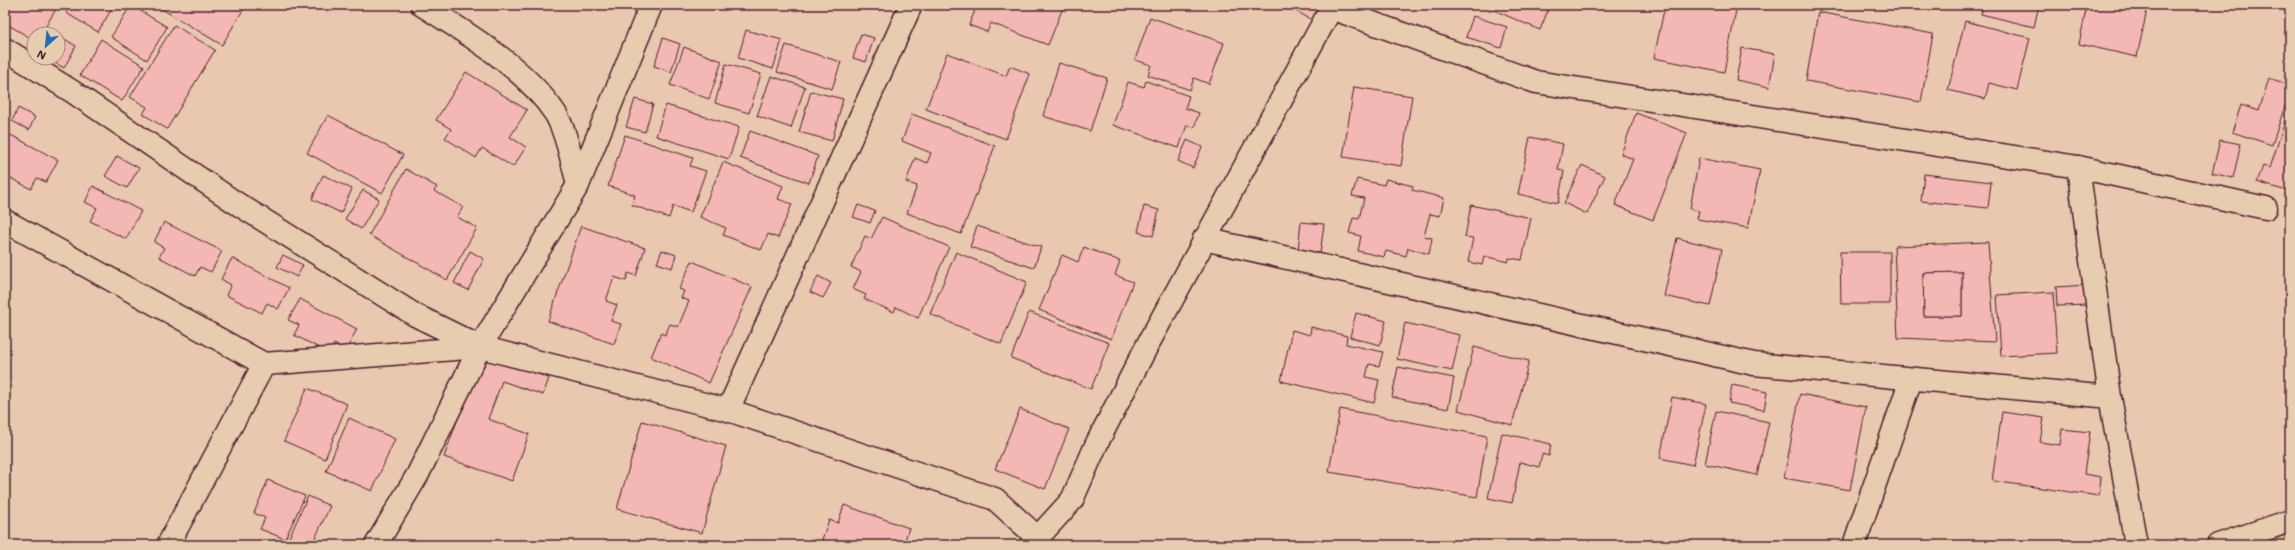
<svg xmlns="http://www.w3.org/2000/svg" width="2295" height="550" font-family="Mali,sans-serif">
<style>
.building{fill:#f4b8b4;stroke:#4a1f2b;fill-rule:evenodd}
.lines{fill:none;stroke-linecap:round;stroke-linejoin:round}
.street-casing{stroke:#4a1f2b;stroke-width:25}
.street{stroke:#e7ccaf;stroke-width:22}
</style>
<rect width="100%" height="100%" fill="#eac8b0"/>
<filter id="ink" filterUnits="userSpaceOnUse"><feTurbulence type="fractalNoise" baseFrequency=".025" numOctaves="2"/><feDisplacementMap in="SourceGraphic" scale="8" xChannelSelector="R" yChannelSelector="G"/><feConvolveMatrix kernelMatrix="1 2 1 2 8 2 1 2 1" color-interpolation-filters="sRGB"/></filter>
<g filter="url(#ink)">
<g class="building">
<polygon points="8,5 54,5 57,7 45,28 56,34 34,34 34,40 5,23 5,10"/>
<polygon points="71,5 114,5 98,32 66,13"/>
<polygon points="131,5 167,27 147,60 111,37"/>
<polygon points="155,5 246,5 222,45"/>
<polygon points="977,5 1064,5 1048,45 991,23 987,32 969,25"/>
<polygon points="1285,5 1320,5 1312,20"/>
<polygon points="1482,5 1550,5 1540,30"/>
<polygon points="1665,5 1737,5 1724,72 1654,58"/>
<polygon points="1983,5 2039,5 2034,27 1981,14"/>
<polygon points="2087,5 2148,5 2137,57 2079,44"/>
<polygon points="1818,12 1933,34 1921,102 1806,81"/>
<polygon points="1473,16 1507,27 1501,48 1466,37"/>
<polygon points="1150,17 1224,43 1209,84 1194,78 1190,90 1148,75 1151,65 1135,60"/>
<polygon points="1965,21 2030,38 2017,90 1989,83 1985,99 1948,90"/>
<polygon points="174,25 215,50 167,129 143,114 147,107 130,97"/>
<polygon points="746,30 782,40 773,69 738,58"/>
<polygon points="861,34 874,38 866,62 853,58"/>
<polygon points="58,35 76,46 64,68 47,58 58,58"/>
<polygon points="663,38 680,44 671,72 654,66"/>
<polygon points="101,39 144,66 122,101 80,75"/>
<polygon points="786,45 841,62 832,89 777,72"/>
<polygon points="684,47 722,61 709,99 670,85"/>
<polygon points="1742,48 1775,54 1769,87 1736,80"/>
<polygon points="947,53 1006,76 1010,66 1030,74 1006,139 926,109"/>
<polygon points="1059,63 1107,78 1090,131 1043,116"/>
<polygon points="726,64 761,74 749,113 715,103"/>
<polygon points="466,72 527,110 510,137 526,147 513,167 482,148 476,158 445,138 451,129 436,120"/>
<polygon points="771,76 805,87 791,128 757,116"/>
<polygon points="2269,78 2290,85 2290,91 2272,145 2232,132 2241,105 2259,111"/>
<polygon points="1146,81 1189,96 1185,108 1199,113 1194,128 1187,125 1179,148 1113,125 1128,82 1144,87"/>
<polygon points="1354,87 1412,96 1401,166 1343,157"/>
<polygon points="811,91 843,99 832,141 799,132"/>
<polygon points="635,99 653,104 645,132 626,127"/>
<polygon points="666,105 739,127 729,159 656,136"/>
<polygon points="2290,105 2290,192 2257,182 2263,166 2270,168"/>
<polygon points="18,108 35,117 29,130 12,121"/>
<polygon points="1636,113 1687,133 1653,220 1615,205 1633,159 1621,154"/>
<polygon points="912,114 995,146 961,234 907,213 917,186 906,182 915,158 927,163 931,153 902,141"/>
<polygon points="328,115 403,155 382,193 307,153"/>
<polygon points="750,131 818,156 809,183 740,158"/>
<polygon points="5,132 58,160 46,182 37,178 31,189 5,175"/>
<polygon points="625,135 693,158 690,166 706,171 691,212 673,206 669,218 632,205 635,195 608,186"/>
<polygon points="1530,137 1563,144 1558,170 1564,171 1558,203 1518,194"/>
<polygon points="1187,140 1202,147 1193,168 1178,161"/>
<polygon points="2220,140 2241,144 2233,178 2212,173"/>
<polygon points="117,156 139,168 127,188 105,176"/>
<polygon points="1699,158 1760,170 1748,228 1697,219 1699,211 1690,209"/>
<polygon points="723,162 783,186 778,199 792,204 778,238 768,234 761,250 723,235 726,228 700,217"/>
<polygon points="1582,165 1605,176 1587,214 1564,203"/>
<polygon points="406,169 437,187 434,191 463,207 457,217 477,228 447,280 369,235"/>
<polygon points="1924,174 1991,182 1988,208 1921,201"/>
<polygon points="323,175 352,189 341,213 312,199"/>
<polygon points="1357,179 1384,185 1386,179 1413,186 1412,190 1444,198 1440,216 1430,214 1424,236 1432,238 1429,254 1408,248 1406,256 1386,251 1384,257 1358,251 1361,236 1349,233 1353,218 1359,219 1364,198 1352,196"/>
<polygon points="93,186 141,211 126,239 90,221 97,208 85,202"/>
<polygon points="363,190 379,199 361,229 345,219"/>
<polygon points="858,205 875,211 870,223 853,217"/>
<polygon points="1471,205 1531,218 1522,260 1509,258 1508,262 1484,256 1482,265 1468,262 1473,238 1465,237"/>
<polygon points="1144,206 1159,210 1153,236 1138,232"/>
<polygon points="882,217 949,247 918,318 896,307 894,312 864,299 866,295 853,289 861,272 851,267 865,236 871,239"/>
<polygon points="164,222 222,251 211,272 200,267 195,276 159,257 164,248 154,242"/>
<polygon points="1301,222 1324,224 1319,262 1297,259"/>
<polygon points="581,226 645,248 636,276 628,273 626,281 614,277 606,301 617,305 611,321 621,324 614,344 548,321"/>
<polygon points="977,226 1041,247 1034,268 970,247"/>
<polygon points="1677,238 1722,249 1710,306 1664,296"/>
<path d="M1988 242 1995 342 1898 338 1894 246ZM1962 272V316H1924L1923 273Z"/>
<polygon points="1084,247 1120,261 1115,275 1133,282 1111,339 1039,310 1062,255 1078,262"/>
<polygon points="662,250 676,255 672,268 657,263"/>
<polygon points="470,251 484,259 468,290 454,283"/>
<polygon points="956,252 1027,282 1001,344 930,314"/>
<polygon points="1840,252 1890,252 1890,304 1841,304"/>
<polygon points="283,255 303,265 297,277 277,267"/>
<polygon points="232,258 289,288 278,309 267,303 262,313 226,295 231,285 221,279"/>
<polygon points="692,261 752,287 709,383 651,357 661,333 665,335 670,324 678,327 689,301 681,298 684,291 679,289"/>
<polygon points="1962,272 1962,316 1924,316 1923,273"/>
<polygon points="818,276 831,283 823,298 810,292"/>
<polygon points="2087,285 2088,305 2057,306 2056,287"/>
<polygon points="2053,292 2057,353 2001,356 1997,295"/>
<polygon points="300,299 357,329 346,350 334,344 329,353 294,335 299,325 288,320"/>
<polygon points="1029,312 1109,343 1091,389 1011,358"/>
<polygon points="1356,313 1386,321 1380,345 1350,337"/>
<polygon points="1405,323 1460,335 1452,371 1397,359"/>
<polygon points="1311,327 1347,336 1346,344 1383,352 1379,366 1369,364 1366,377 1379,380 1374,403 1281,381 1292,330 1310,335"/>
<polygon points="1474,347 1529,361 1512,425 1458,410"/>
<polygon points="481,354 549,378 543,395 502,381 488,419 529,434 512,481 444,457"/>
<polygon points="1398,367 1454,378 1448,409 1392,397"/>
<polygon points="1732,385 1767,392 1764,410 1729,403"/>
<polygon points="307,388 347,404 325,459 284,441"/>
<polygon points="1800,394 1866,407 1850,490 1784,478"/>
<polygon points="1672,397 1706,404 1693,465 1660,458"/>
<polygon points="1020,409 1069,429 1045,489 995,469"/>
<polygon points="1340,409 1487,436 1477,497 1329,472"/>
<polygon points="1716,411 1769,422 1757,475 1705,464"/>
<polygon points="2002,412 2044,418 2040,442 2060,445 2062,429 2090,432 2084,474 2101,477 2099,496 1992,481"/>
<polygon points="349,418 395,439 372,491 326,471"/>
<polygon points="642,421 726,446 702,533 617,509"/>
<polygon points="1502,433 1551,444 1549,456 1542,454 1539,467 1520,462 1512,503 1488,498"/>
<polygon points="268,480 305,496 285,539 260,529 265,518 254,513"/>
<polygon points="308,496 330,506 312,545 299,545 288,540"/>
<polygon points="844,505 909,528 904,543 910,545 820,545 829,520 838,523"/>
</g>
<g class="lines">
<defs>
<g id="street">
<path d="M422 5C469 35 523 66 555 113 566 130 573 165 578 185"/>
<polyline points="1331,8 1536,82 2078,167 2266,208"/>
<polyline points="5,49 73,92 233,201 415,315 480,347 728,410 995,499 1037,537"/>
<polyline points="2078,167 2110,397 2136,545"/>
<polyline points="5,221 264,364 168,545"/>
<polyline points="1204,239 1754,364 2110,397"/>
<polyline points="264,364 480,347"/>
<polyline points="728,410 911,5"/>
<polyline points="376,545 418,474 480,347 578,185 651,5"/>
<polyline points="1031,545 1072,500 1097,443 1149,342 1333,5"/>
<polyline points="1854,545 1911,379"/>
<polyline points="2218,545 2290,521"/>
</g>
</defs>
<use href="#street" class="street-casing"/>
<use href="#street" class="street"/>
</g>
</g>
<rect width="2295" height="550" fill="none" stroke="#e7ccaf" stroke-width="20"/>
<rect x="10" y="10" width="2275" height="530" fill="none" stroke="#4a1f2b" stroke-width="1.5" filter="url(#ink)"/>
<g transform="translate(46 46) rotate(207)"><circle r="19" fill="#e7ccaf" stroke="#a8877a"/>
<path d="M0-3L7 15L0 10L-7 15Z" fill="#1f6fb2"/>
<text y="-6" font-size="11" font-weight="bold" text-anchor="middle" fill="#4a1f2b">N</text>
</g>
</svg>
